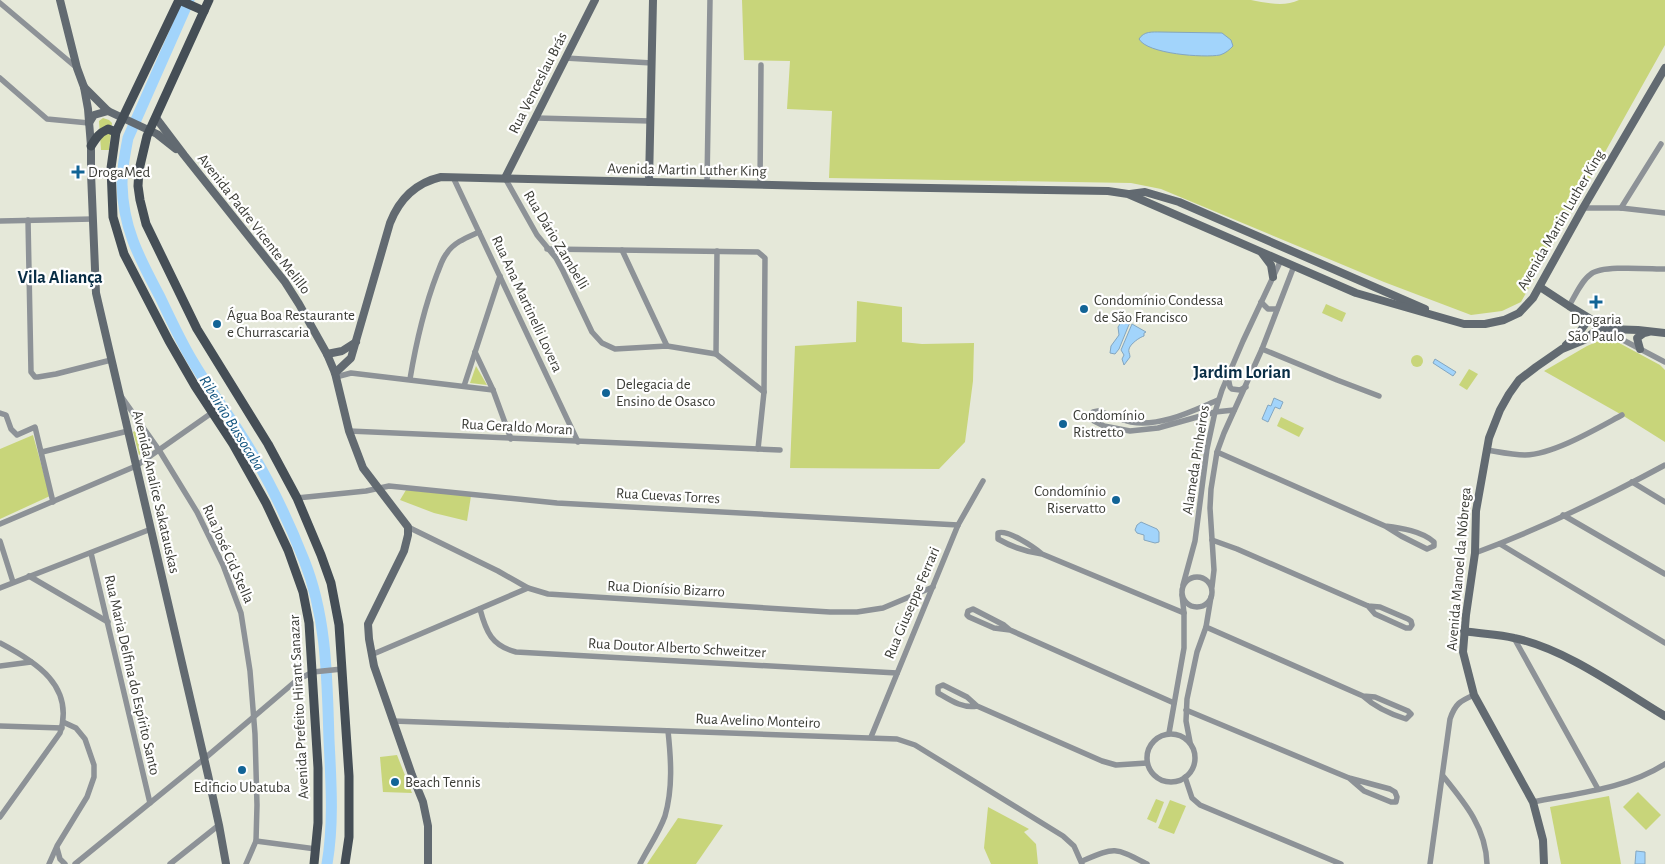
<svg xmlns="http://www.w3.org/2000/svg" width="1665" height="864" font-family="'Alegreya Sans',sans-serif">
<style>
.green{fill:#c8d57a}
.water{fill:#a2d4fb;stroke:#83a6c0}
.lines{fill:none;stroke-linecap:round;stroke-linejoin:round}
.river{stroke:#a2d4fb;stroke-width:11}
.street{stroke:#8d9297;stroke-width:5.5}
.secondary{stroke:#626a71;stroke-width:8}
.primary{stroke:#454e56;stroke-width:9}
.poi-dot{fill:#126496;stroke:#fff;stroke-width:2}
.labels{text-anchor:middle;dominant-baseline:central;stroke-width:4.5;stroke-linejoin:round;paint-order:stroke}
.street-label{font-size:15px;fill:#3b3c36;stroke:#fff}
.poi-label{font-size:15px;fill:#3b3c36;stroke:#fff;text-anchor:start}
.water-label{font-size:16px;font-style:italic;fill:#145680;stroke:#fff}
.quarter-label{font-size:18px;font-weight:bold;fill:#082d45;stroke:#fff}
</style>
<rect width="100%" height="100%" fill="#e5e8d9"/>
<g class="green">
<path d="M742 0H1251C1266 3 1285 7 1299 0H1665V45L1521 302 1502 311 1471 315 1384 282 1161 189 1131 183 829 178 832 111 787 109 790 61 744 60Z"/>
<polygon points="103,118 109,120 112,123 109,150 101,150 99,121"/>
<polygon points="857,301 902,307 902,342 922,344 974,343 973,381 965,442 939,469 790,468 795,346 856,342"/>
<polygon points="1326,304 1346,313 1342,322 1322,313"/>
<polygon points="1608,337 1660,365 1665,370 1665,442 1622,415 1544,371 1587,346"/>
<circle cx="1417" cy="361" r="6"/>
<polygon points="476,366 487,385 470,383"/>
<polygon points="1469,369 1478,374 1467,390 1459,385"/>
<polygon points="1281,417 1304,428 1299,437 1277,426"/>
<polygon points="135,431 149,450 139,455 133,432"/>
<polygon points="33,435 50,496 0,519 0,449"/>
<polygon points="406,490 471,496 467,521 434,513 400,500"/>
<polygon points="397,755 412,793 383,792 380,757"/>
<polygon points="1638,792 1661,815 1646,830 1623,807"/>
<polygon points="1609,796 1621,864 1561,864 1550,807"/>
<polygon points="1156,799 1164,802 1156,823 1147,819"/>
<polygon points="1170,800 1186,806 1174,834 1158,828"/>
<polygon points="988,807 1029,829 1024,832 1036,844 1038,864 991,864 984,848"/>
<polygon points="678,818 723,825 696,864 647,864"/>
</g>
<g class="water">
<path d="M1161 32 1222 33 1231 40 1233 46C1229 50 1226 53 1220 55 1204 58 1147 54 1139 39 1144 31 1152 32 1161 32Z"/>
<polygon points="1120,320 1130,322 1119,349 1115,354 1110,353 1111,346 1119,335 1118,327 1120,324"/>
<path d="M1132 324 1146 332 1144 333V336C1140 337 1130 344 1129 349 1128 351 1130 354 1130 357L1124 365 1122 359 1124 355 1121 350Z"/>
<polygon points="1435,359 1456,372 1453,376 1433,363"/>
<polygon points="1274,398 1283,402 1280,409 1275,407 1268,422 1262,419 1268,405 1271,406"/>
<polygon points="1141,522 1157,529 1159,532 1159,542 1155,543 1144,540 1144,535 1137,533 1135,530 1137,525"/>
<polygon points="1636,851 1645,852 1645,864 1635,864"/>
</g>
<g class="lines">
<path class="river" d="M189 0 128 138C125 153 122 169 122 184 123 229 140 259 160 297 170 318 180 340 192 360 210 391 233 420 251 451 272 486 289 522 304 560 327 617 327 679 329 740 331 781 334 823 327 864"/>
<g class="street">
<polyline points="0,3 77,68"/>
<polyline points="565,58 652,63"/>
<polyline points="0,78 47,119 89,123"/>
<polyline points="536,118 650,121"/>
<polyline points="453,177 578,442"/>
<polyline points="505,178 537,235 556,258 563,271 592,332 602,343 615,349 667,346 716,354 764,392"/>
<polyline points="707,183 710,0"/>
<polyline points="760,185 761,65"/>
<polyline points="1583,208 1621,208 1665,213"/>
<polyline points="1621,208 1661,144"/>
<polyline points="28,220 31,372 35,377 38,377 56,374 111,360"/>
<polyline points="0,221 93,219"/>
<polyline points="547,249 758,252 765,258 764,392 758,449"/>
<polyline points="622,250 667,346"/>
<polyline points="1261,302 1268,309 1277,309"/>
<path d="M1569 306C1575 296 1581 281 1591 274 1602 265 1649 269 1665 269"/>
<polyline points="1607,329 1623,340 1665,362"/>
<polyline points="1262,349 1337,380 1379,396"/>
<polyline points="475,352 493,390 511,439"/>
<polyline points="716,354 717,251"/>
<polyline points="336,377 351,373 493,390"/>
<polyline points="1228,377 1230,387 1232,389 1240,390 1246,387"/>
<path d="M410 379C416 343 424 308 437 274 440 267 442 259 447 253 454 242 468 237 479 232"/>
<polyline points="464,386 500,276"/>
<polyline points="121,396 159,450 197,512 223,565 241,613 250,671 255,734 257,805 256,841 246,864"/>
<path d="M1218 400C1192 411 1161 427 1131 422 1120 420 1109 414 1098 411L1093 412 1092 417 1094 421 1104 426 1130 431 1158 428 1215 412 1234 410"/>
<polyline points="0,413 6,415 11,429 17,435 35,427 53,502"/>
<polyline points="349,431 780,450"/>
<path d="M1487 450C1499 452 1513 455 1525 455 1554 454 1596 429 1622 415"/>
<polyline points="42,452 128,431"/>
<path d="M1217 452 1385 526 1401 536 1427 549 1434 546V542C1422 531 1401 528 1385 526"/>
<polyline points="1632,482 1665,502"/>
<polyline points="297,498 366,491 389,486 557,503 958,525"/>
<polyline points="1563,515 1665,574"/>
<polyline points="0,524 136,466 213,412"/>
<polyline points="408,527 498,571 528,588 548,594 830,612 857,612 883,608 933,587"/>
<polyline points="1212,540 1237,549 1368,606 1380,607 1408,619 1411,621 1412,625 1410,628 1406,628 1375,614 1368,606"/>
<polyline points="0,541 13,582"/>
<polyline points="1500,544 1665,643"/>
<polyline points="91,553 150,803"/>
<path d="M1475 553C1540 529 1604 498 1665 465"/>
<path d="M1042 554C1026 552 1012 547 998 539V533C1007 529 1034 547 1042 554L1184 613"/>
<polyline points="29,576 108,622"/>
<circle cx="1197" cy="592" r="15"/>
<polyline points="1183,585 1195,541 1207,449 1215,412 1222,390 1243,341 1281,260"/>
<polyline points="1212,587 1214,570 1210,508 1211,489 1217,452 1224,433 1262,349 1294,266"/>
<polyline points="0,588 151,529"/>
<path d="M480 609C486 632 492 646 516 652L897 673"/>
<path d="M1206 627 1363 696C1375 707 1390 714 1406 719L1411 714 1408 711 1375 697 1363 696"/>
<polyline points="1010,630 1004,625 973,609 968,611 967,615 969,617 994,628 1010,630 1174,703"/>
<polyline points="1514,638 1598,789"/>
<path d="M0 643C36 662 75 686 60 733L0 817"/>
<polyline points="371,655 528,588"/>
<polyline points="0,666 31,662"/>
<path d="M977 706C963 709 950 700 938 693V687L943 685 967 697 977 706 1102 761 1116 765 1147 763"/>
<polyline points="1186,710 1349,778 1390,789 1395,792 1397,797 1396,802 1391,802 1364,791 1349,778"/>
<polyline points="393,721 897,739 915,745 1063,836 1074,846 1082,864"/>
<polyline points="0,726 62,728"/>
<polyline points="1169,733 1184,648 1184,613 1182,595"/>
<circle cx="1171" cy="758" r="24"/>
<polyline points="871,737 958,525 983,481"/>
<polyline points="1190,742 1186,721 1187,699 1197,652 1206,627 1211,597"/>
<path d="M1443 776C1465 803 1486 828 1487 864"/>
<polyline points="1185,777 1192,798 1200,805 1341,864"/>
<path d="M1533 802C1578 793 1626 789 1665 764"/>
<polyline points="256,841 316,849"/>
<polyline points="57,848 60,859 65,864"/>
<path d="M1082 861C1116 847 1114 847 1147 864"/>
<polyline points="49,864 57,846 87,797 94,777 94,765 85,739 76,728 63,722"/>
<polyline points="75,864 204,759 297,680 313,672 342,669"/>
<polyline points="170,864 219,825"/>
<path d="M640 864C648 848 659 833 665 816 673 788 671 759 668 731"/>
<path d="M1430 864 1450 719C1455 704 1460 701 1474 695"/>
</g>
<g class="secondary">
<polyline points="60,0 77,68 84,87 108,111 157,134 176,149"/>
<polyline points="84,87 88,109 91,146 91,173 96,293 208,775 219,825 226,864"/>
<polyline points="156,118 184,155 285,282 299,304 327,354 335,373 349,431 363,468 408,527 408,535 404,551 368,624 369,639 374,666 412,775 423,802 428,826 428,864"/>
<polyline points="89,123 94,115 108,111"/>
<polyline points="505,178 595,0"/>
<polyline points="649,182 653,0"/>
<polyline points="1130,194 1145,192 1179,202 1425,309"/>
<polyline points="1262,253 1271,265 1273,277"/>
<polyline points="1540,287 1569,306 1607,329 1638,330 1665,333"/>
<polyline points="1566,345 1578,334 1589,319"/>
<polyline points="1640,349 1637,338 1644,333 1648,332"/>
<polyline points="327,354 342,351 356,342"/>
<path d="M335 373 351 358 390 223C399 200 415 183 441 177L813 186 1108 191 1128 194 1356 293 1464 324H1485L1504 320 1519 313 1533 298 1583 208 1665 68"/>
<path d="M1464 631C1481 634 1498 634 1514 638 1566 649 1620 689 1665 716"/>
<polyline points="1544,864 1543,840 1533,802 1474,695 1463,652 1466,615 1475,553 1476,511 1489,438 1500,410 1509,394 1519,380 1536,367 1562,349 1584,340 1602,326"/>
</g>
<g class="primary">
<polyline points="179,0 116,132 111,168 113,217 124,254 169,341 195,386 233,444 266,503 288,550 303,592 309,623 318,768 318,823 314,864"/>
<polyline points="179,0 204,11"/>
<polyline points="209,0 147,136 139,170 138,186 140,200 146,224 197,329 268,444 297,498 321,555 331,583 339,625 349,776 349,837 345,864"/>
<path d="M91 146C96 138 99 133 108 129L116 132"/>
</g>
</g>
<g class="poi-dot">
<path d="M75.5 164.5h5v5h5v5h-5v5h-5v-5h-5v-5h5z"/>
<path d="M1593.5 294.5h5v5h5v5h-5v5h-5v-5h-5v-5h5z"/>
<circle cx="1084" cy="309" r="5"/>
<circle cx="217" cy="324" r="5"/>
<circle cx="606" cy="393" r="5"/>
<circle cx="1063" cy="424" r="5"/>
<circle cx="1116" cy="500" r="5"/>
<circle cx="242" cy="770" r="5"/>
<circle cx="395" cy="782" r="5"/>
</g>
<g class="labels">
<g class="street-label">
<text transform="translate(538 83) rotate(-63)">Rua Venceslau Brás</text>
<text transform="translate(687 170) rotate(1)">Avenida Martin Luther King</text>
<text transform="translate(1561 220) rotate(-60)">Avenida Martin Luther King</text>
<text transform="translate(254 224) rotate(52)">Avenida Padre Vicente Melillo</text>
<text transform="translate(556 240) rotate(59)">Rua Dário Zambelli</text>
<text transform="translate(527 304) rotate(65)">Rua Ana Martinelli Lovera</text>
<text transform="translate(517 427) rotate(3)">Rua Geraldo Moran</text>
<text transform="translate(1196 460) rotate(-81)">Alameda Pinheiros</text>
<text transform="translate(156 492) rotate(77)">Avenida Analice Sakatauskas</text>
<text transform="translate(668 496) rotate(3)">Rua Cuevas Torres</text>
<text transform="translate(228 554) rotate(66)">Rua José Cid Stella</text>
<text transform="translate(1459 569) rotate(-85)">Avenida Manoel da Nóbrega</text>
<text transform="translate(666 589) rotate(3)">Rua Dionísio Bizarro</text>
<text transform="translate(912 603) rotate(-67)">Rua Giuseppe Ferrari</text>
<text transform="translate(677 648) rotate(3)">Rua Doutor Alberto Schweitzer</text>
<text transform="translate(132 675) rotate(77)">Rua Maria Delfina do Espírito Santo</text>
<text transform="translate(299 707) rotate(-93)">Avenida Prefeito Hirant Sanazar</text>
<text transform="translate(758 721) rotate(2)">Rua Avelino Monteiro</text>
</g>
<g class="poi-label">
<text x="88" y="172">DrogaMed</text>
<text x="1094" y="300">Condomínio Condessa<tspan x="1094" dy="17">de São Francisco</tspan></text>
<text x="227" y="315">Água Boa Restaurante<tspan x="227" dy="17">e Churrascaria</tspan></text>
<text x="1596" y="319" text-anchor="middle">Drogaria<tspan x="1596" dy="17">São Paulo</tspan></text>
<text x="616" y="384">Delegacia de<tspan x="616" dy="17">Ensino de Osasco</tspan></text>
<text x="1073" y="415">Condomínio<tspan x="1073" dy="17">Ristretto</tspan></text>
<text x="1106" y="491" text-anchor="end">Condomínio<tspan x="1106" dy="17">Riservatto</tspan></text>
<text x="405" y="782">Beach Tennis</text>
<text x="242" y="787" text-anchor="middle">Edificio Ubatuba</text>
</g>
<g class="water-label">
<text transform="translate(232 423) rotate(58)">Ribeirão Bussocaba</text>
</g>
<g class="quarter-label">
<text x="60" y="278">Vila Aliança</text>
<text x="1242" y="373">Jardim Lorian</text>
</g>
</g>
</svg>
